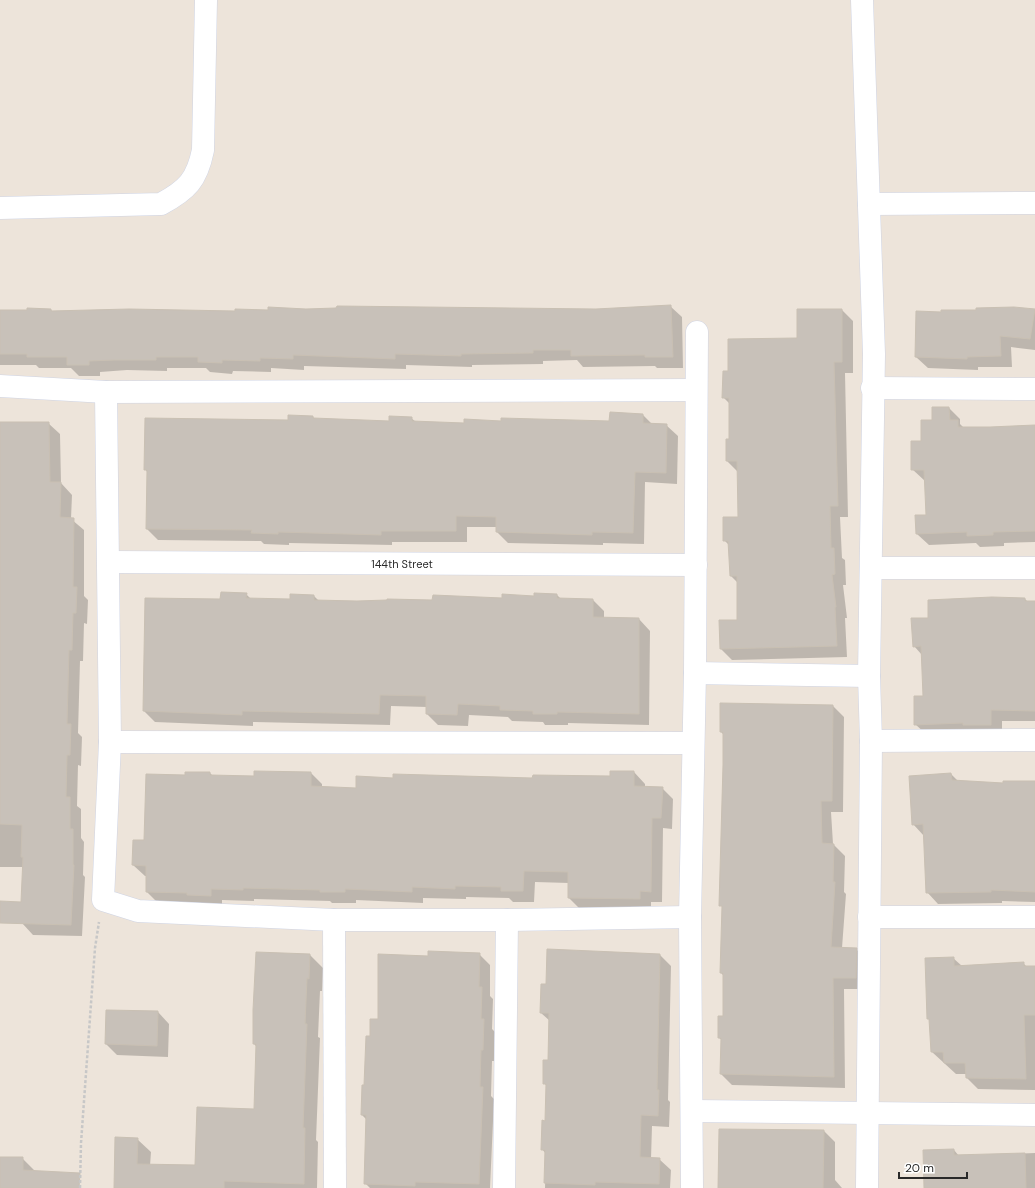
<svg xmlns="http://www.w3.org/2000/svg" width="1035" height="1188" font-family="'DM Sans',sans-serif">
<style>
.shadow{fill:#0003}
.building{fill:#c8c1b9;stroke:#c9c0b3}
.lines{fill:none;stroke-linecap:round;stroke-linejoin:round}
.minor-casing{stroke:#cfd4e4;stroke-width:23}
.path{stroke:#c7c7c7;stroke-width:2.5;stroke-dasharray:3 2;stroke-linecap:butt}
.minor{stroke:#fff;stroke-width:22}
.labels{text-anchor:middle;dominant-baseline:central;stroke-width:4;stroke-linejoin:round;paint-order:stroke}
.street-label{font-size:11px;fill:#292929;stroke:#fff}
</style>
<rect width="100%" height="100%" fill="#ede4da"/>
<g class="shadow">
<polygon points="670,306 682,317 683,368 657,368 655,366 583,367 577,360 543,361 543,364 472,365 472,367 406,365 406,369 304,366 304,370 271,368 271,372 233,371 232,374 210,372 206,368 167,368 167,371 127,370 100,372 100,376 79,376 71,368 39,368 36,365 0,365 0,311 51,310 53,312 236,312 306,310 596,310"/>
<polygon points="1015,308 1035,310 1035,350 1011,347 1012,367 978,367 978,370 928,368 916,357 942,313"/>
<polygon points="842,310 853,321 853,373 845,373 848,517 840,517 842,558 845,560 846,585 843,585 847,618 845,618 847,657 732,660 721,649 738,621 738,583 731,576 729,545 724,540 739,518 738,472 727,461 727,440 730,440 730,404 723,397 729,372 798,339"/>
<polygon points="949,408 960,419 960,424 964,428 1035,426 1035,542 1004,543 1004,546 980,547 976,543 929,545 917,534 916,516 928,516 925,481 912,469 922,442 933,421"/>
<polygon points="643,415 652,424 666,425 678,436 677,484 645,482 644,544 603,543 603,545 508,543 497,532 497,527 467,527 467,542 392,542 392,545 289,543 289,545 264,544 261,541 158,540 147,529 148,473 145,469 289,421 313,417 315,419 390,422 411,418 416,422 465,424 502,422 610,422"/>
<polygon points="0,423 48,423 60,434 61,483 72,495 71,519 84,530 84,596 88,600 87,624 84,623 83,661 80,661 78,733 82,737 81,766 78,765 77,806 81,809 81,838 84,842 83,875 85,877 82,936 33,935 22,923 24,867 0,867"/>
<polygon points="246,594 251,599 291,600 314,596 319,601 357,602 503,599 557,595 561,599 593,600 604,611 604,619 639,619 650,631 649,725 568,723 568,725 545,725 543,722 512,721 508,717 469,715 468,726 438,725 427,714 427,707 391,706 390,725 253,722 253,726 155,722 144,711 221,600"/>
<polygon points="1025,599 1028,602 1035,602 1035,721 1002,721 1002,736 927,735 915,724 924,697 922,655 914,646 930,618"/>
<polygon points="833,706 844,717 843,812 831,812 833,844 845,856 844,892 846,894 842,948 856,949 867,960 867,989 844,989 845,1088 732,1085 721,1074 722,1040 719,1038 724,1017 724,976 721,973 723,907 720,905 724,735 721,732"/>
<polygon points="255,772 311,773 322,784 322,788 357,789 394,779 533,779 611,777 634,772 645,784 645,787 662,788 673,799 672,829 663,828 662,902 651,902 651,910 580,909 568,897 569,883 535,882 534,902 513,902 509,898 466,897 466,899 423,898 423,903 356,900 356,903 332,903 330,901 254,899 254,901 222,900 222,907 158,903 147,892 147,876 145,876 133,865 145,841 186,776 210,773 213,776 255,777"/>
<polygon points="951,774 958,781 1004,784 1035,782 1035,902 1002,901 1002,903 938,904 927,892 924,836 913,824"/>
<polygon points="479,954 490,965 490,996 493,999 492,1029 495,1032 494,1061 492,1061 491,1096 494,1099 490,1188 370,1188 365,1183 367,1120 362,1115 371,1037 378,1020 429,957"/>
<polygon points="310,955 323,968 322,991 320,991 318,1037 320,1038 316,1140 318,1142 317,1188 115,1188 137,1139 151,1152 150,1166 196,1166 255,1110 257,1047 254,1044"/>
<polygon points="660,955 671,966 668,1100 670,1102 669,1127 652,1126 651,1159 659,1159 671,1170 670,1188 545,1188 546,1154 542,1149 546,1122 547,1086 544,1083 548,1061 550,1021 541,1013"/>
<polygon points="953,958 962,966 1023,963 1027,967 1035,967 1035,1090 978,1089 967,1078 967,1074 956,1074 932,1052 930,1021 928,1018"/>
<polygon points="158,1012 169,1024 168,1057 117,1055 106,1044"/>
<polygon points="720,1130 824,1131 835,1142 835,1180 842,1188 718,1188"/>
<polygon points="954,1150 959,1156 1035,1153 1035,1188 926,1188"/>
<polygon points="0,1158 22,1158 36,1172 64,1173 79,1188 0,1188"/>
</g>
<g class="building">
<polygon points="671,305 673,357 645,357 645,355 571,356 571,350 533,350 533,353 461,354 461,356 395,354 395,359 293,355 293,359 260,358 260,361 222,360 222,363 198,362 198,357 156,357 156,360 115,360 89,361 89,365 67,365 67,357 27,357 27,354 0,354 0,310 27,310 27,308 51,309 51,311 129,309 235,311 235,309 268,310 268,307 306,309 336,308 337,306 596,309"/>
<polygon points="1014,307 1035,309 1030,339 1000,336 1001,356 967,357 967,359 915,357 916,311 941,312 941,310 976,310 976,308"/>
<polygon points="797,309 842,309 842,362 834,362 838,506 830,506 831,548 834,548 835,574 832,575 836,607 835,607 837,646 720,649 719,620 737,620 737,576 730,576 728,541 723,541 723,517 738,517 737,461 726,461 726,439 729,439 729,398 722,398 723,371 728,371 728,339 797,338"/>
<polygon points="932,407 949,407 950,420 958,420 958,427 990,427 1035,425 1035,531 993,532 993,535 967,536 967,532 916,534 915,515 926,515 924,470 911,470 911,441 921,441 921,420 932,420"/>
<polygon points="610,412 643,414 643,423 667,424 666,473 635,472 633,533 592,532 592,535 496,532 496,517 456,516 456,531 381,531 381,535 278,532 278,534 251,533 252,530 146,529 147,470 144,470 145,418 288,420 288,415 313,416 313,418 389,421 389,416 412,417 412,421 464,423 464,419 501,421 501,418 609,421"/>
<polygon points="0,422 49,422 50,482 61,482 60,517 74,518 73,587 77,587 76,613 73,613 72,650 69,650 67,724 71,724 70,755 67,755 66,797 70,797 70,829 73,829 73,865 74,865 71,925 0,923 0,901 21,902 23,857 21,857 22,825 0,824"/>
<polygon points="221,592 247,593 246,598 290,599 290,594 314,595 314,600 357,601 387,600 387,599 432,600 433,595 502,598 502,594 534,596 534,593 557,594 557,598 593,599 593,617 639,618 639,714 557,712 557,714 533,714 533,711 500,710 500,706 458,704 457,715 426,714 426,696 380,695 379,714 242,711 242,715 143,711 145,598 220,599"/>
<polygon points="992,597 1025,598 1025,601 1035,601 1035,711 991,710 991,725 963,725 963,723 914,725 914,696 923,696 921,646 913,647 911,618 928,618 928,600"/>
<polygon points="720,703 833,705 832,801 821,801 822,843 834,844 833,882 835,882 831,947 857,948 856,978 833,978 834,1077 720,1074 721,1038 718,1038 718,1016 723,1016 723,973 720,973 722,906 719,906 723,765 723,732 720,732"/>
<polygon points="254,771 311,772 311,786 356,788 356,776 393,778 393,774 532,778 533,775 610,776 610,771 634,771 634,786 663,787 661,818 652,818 651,892 640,891 640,899 568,898 568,872 524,871 523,891 501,891 501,887 455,886 455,889 412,887 412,892 345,889 345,892 320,892 320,890 243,888 243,890 211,889 211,896 187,895 187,893 146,892 146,866 132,865 133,840 144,840 146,774 185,775 185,772 210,772 210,775 254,776"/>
<polygon points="951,773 952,780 1003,783 1003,781 1035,781 1035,892 991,890 991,892 926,893 923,824 912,825 909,776"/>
<polygon points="547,949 660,954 657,1090 659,1090 658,1116 641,1115 640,1157 660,1158 659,1184 595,1182 595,1185 544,1183 545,1150 541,1150 542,1120 545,1121 546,1084 543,1084 543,1060 548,1060 549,1013 540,1013 541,984 546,984"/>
<polygon points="428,951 480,953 479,987 482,987 481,1019 484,1019 483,1050 481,1050 480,1087 483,1087 479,1184 415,1182 415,1186 364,1184 366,1115 361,1115 362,1085 364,1085 366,1036 370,1036 370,1019 378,1019 378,954 428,956"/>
<polygon points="256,952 310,954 309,979 307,978 305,1024 307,1024 303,1128 305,1128 304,1184 224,1181 224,1188 114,1188 115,1137 138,1138 137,1164 195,1165 197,1107 254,1109 256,1044 253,1044 253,1010"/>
<polygon points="954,957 954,966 1024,962 1024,966 1035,966 1035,1015 1024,1015 1026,1079 966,1078 965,1063 944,1063 943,1052 931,1052 929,1019 927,1019 925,958"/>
<polygon points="106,1010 158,1011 157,1046 105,1044"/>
<polygon points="719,1129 824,1130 823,1188 718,1188"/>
<polygon points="954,1149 954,1155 1025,1153 1026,1188 924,1188 923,1150"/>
<polygon points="0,1157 23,1157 23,1170 80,1173 79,1188 0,1188"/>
</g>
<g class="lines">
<defs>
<g id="minor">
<polyline points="862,0 874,354 869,676 871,741 867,1188"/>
<polyline points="869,204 1035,203"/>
<path d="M0 208 161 204C187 190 197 180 203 150L206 0"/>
<polyline points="0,386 106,392 695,390"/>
<polyline points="872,388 1035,389"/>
<polyline points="106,392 110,742 103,900 138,911 334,920 507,920 690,917"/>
<polyline points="109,562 696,565"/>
<polyline points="871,568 1035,568"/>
<polyline points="695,673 869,676"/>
<polyline points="871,741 1035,740"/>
<polyline points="110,742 692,743"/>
<polyline points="869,917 1035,917"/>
<polyline points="334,920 335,1188"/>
<polyline points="693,1111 1035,1115"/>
<polyline points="504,1188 507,920"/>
<polyline points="692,1188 690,917 695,673 697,332"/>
</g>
</defs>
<use href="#minor" class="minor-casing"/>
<polyline class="path" points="80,1188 81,1143 95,948 99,922"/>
<use href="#minor" class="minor"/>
</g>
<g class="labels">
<g class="street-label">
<text x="402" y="564">144th Street</text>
</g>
</g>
<path d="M899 1172v6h68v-6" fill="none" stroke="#292929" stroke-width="2"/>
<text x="905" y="1172" font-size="12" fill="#292929" stroke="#ffffff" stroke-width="3" paint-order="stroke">20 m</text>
</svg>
